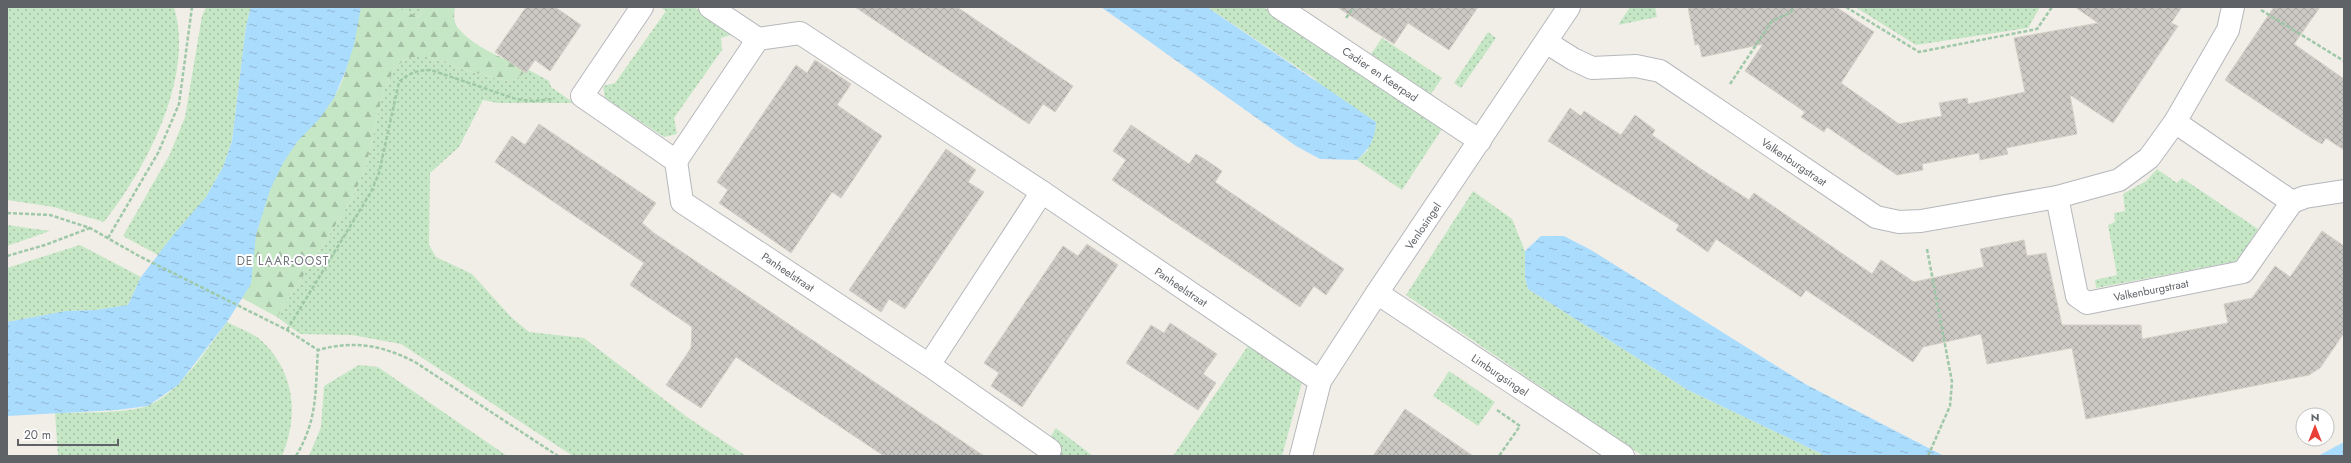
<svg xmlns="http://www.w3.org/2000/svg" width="2351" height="463" font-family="Jost,sans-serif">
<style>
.green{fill:url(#green-dots)}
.forest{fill:url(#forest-firs)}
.water{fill:url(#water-ripples)}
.building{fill:url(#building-cross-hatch);stroke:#d5d0c6}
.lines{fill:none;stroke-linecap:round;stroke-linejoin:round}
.street-casing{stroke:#b5b8bc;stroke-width:24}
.path{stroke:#9ec8a8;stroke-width:2.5;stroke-dasharray:4 2;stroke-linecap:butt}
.street{stroke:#fff;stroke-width:22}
.labels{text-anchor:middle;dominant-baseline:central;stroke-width:4;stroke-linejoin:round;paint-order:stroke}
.street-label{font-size:11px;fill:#5f6367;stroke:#fff}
.neighbourhood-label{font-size:12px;letter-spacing:1px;fill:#707579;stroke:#fff}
</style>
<defs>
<pattern id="green-dots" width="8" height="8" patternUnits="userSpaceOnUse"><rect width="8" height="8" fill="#c6e7c5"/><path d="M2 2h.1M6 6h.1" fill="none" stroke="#a4bfa4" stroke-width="1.8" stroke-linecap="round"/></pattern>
<pattern id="forest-firs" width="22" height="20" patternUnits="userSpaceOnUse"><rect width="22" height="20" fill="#c6e7c5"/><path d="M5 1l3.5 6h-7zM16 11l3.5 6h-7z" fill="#a4bfa4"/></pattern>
<pattern id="water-ripples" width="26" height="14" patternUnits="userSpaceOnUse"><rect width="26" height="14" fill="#aadcfe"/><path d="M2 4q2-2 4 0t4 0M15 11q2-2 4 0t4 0" fill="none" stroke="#8eb6d1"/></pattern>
<pattern id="building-cross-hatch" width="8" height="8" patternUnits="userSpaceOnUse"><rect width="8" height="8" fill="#ccc9c4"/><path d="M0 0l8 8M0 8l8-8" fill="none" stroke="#a9a7a3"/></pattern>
</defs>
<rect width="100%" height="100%" fill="#f1eee8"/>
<g class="green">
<path d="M7 7H174C195 77 146 169 104 222L54 207 7 200Z"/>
<polygon points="206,7 251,7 246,26 232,141 223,167 206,197 158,255 123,236 170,154 185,117 202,16"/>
<polygon points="395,7 424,7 419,17"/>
<polygon points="660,7 694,7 734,34 721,38 722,50 674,118 677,134 664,137 605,98 603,86 615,83 666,11"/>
<polygon points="1207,7 1263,7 1442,129 1402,190 1357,160 1368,150 1315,79"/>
<polygon points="1630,7 1655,7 1657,17 1618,25"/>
<polygon points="1855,7 2040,7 2028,28 1916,45"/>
<polygon points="1488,32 1496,38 1461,88 1454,83"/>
<polygon points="1382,38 1442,78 1431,94 1371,54"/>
<polygon points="410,57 429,57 465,70 511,82 529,70 549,81 551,87 574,103 498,103 483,100 459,147 430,173 429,245 436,257 472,274 511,317 529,332 584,338 687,417 746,456 573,456 401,344 352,335 300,334 277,317 352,199 366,166 383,93 395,67"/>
<polygon points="2157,169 2177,183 2182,178 2258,229 2238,261 2096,288 2095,280 2117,275 2108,225 2115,222 2114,213 2125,211 2123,194 2146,181"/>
<polygon points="1473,191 1512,219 1525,251 1525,278 1528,289 1688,390 1826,456 1643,456 1406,295"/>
<polygon points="7,225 50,231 7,246"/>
<polygon points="80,245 141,277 128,305 96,310 66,311 7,322 7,268"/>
<path d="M227 322C238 328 253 333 262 341 295 373 299 415 282 456H58L55 413C81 412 124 414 147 406 178 395 208 347 227 322Z"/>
<polygon points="1252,340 1304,375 1282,456 1173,456"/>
<polygon points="359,365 378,367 507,456 309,456 321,427 324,386"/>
<polygon points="1449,371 1495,402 1478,426 1433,396"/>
<polygon points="1056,428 1093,456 1038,456"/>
</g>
<path class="forest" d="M361 7H395L419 17 424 7H455C454 14 453 22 458 28 474 48 506 59 529 70L511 82 465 70 429 57H410L395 67 383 93 366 166 352 199 277 317 242 298C254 277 251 261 255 237 258 221 263 206 269 191 276 174 285 158 296 143 308 128 322 116 333 99 351 71 352 39 361 7Z"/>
<g class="water">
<polygon points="251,7 361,7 354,45 346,70 334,98 320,118 297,142 283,163 270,190 256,235 251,284 227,322 178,385 148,406 117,410 7,416 7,322 66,311 96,310 128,305 141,277 174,234 206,197 223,167 232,141 246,26"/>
<path d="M1101 7H1207L1376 122C1375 139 1370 148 1357 160L1320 159 1296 146Z"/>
<polygon points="1541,236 1564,236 1591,250 1807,385 1944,456 1826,456 1688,390 1528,289 1525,278 1525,251"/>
<polygon points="2344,442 2344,456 2318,456"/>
</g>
<g class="building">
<polygon points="526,7 555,7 581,25 550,71 535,60 526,73 495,52"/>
<polygon points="855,7 957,7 1073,86 1055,112 1043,104 1029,124"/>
<polygon points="1337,7 1478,7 1449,50 1408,23 1394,44"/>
<polygon points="1688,7 1836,7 1874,32 1841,83 1899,124 1942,116 1939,103 1967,98 1968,104 2025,92 2014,38 2098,23 2075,7 2182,7 2171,23 2178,26 2113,123 2070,95 2077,134 2006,148 2008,154 1980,160 1979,153 1922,164 1923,170 1897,175 1827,127 1824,132 1812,124 1801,117 1805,112 1745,71 1763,44 1702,57 1699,44 1695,45"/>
<polygon points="2274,7 2320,7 2294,44 2344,79 2344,150 2326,138 2322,144 2310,137 2225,80"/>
<polygon points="815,60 851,84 837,105 882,136 841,198 832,192 791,253 719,203 728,190 717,182 796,65 807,73"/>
<polygon points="1570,108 1581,116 1584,111 1621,135 1635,115 1655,130 1652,135 1701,169 1749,200 1754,193 1872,274 1881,260 1914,282 1984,267 1980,249 2024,240 2027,256 2046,253 2062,325 2141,325 2142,339 2228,323 2224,304 2252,298 2275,266 2290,277 2322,231 2344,246 2344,333 2320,368 2309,375 2086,419 2072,348 1987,364 1981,334 1923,347 1913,362 1806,290 1801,297 1716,239 1708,252 1676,230 1679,225 1548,141"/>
<polygon points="539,124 656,203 642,223 654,233 984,456 884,456 736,357 701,408 666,385 691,348 692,327 630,285 644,263 495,162 512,136 525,145"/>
<polygon points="1131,125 1189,164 1196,154 1209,162 1222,171 1215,182 1344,269 1326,295 1314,286 1300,307 1112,180 1126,160 1113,151"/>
<polygon points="946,149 976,170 968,182 984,192 905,309 889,299 881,312 849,290"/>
<polygon points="1087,244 1118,265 1022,407 991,386 999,373 984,363 1063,246 1078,256"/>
<polygon points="1170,323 1217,354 1203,374 1216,383 1198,410 1126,363 1151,325 1164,333"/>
<polygon points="1405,409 1473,456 1373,456"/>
</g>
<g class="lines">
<defs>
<g id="street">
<polyline points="642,7 582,96 676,161 758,39"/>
<polyline points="710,7 758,39 800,33 1042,192 1320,381"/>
<polyline points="1279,7 1480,141"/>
<polyline points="1546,42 1573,59 1592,68 1636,66 1660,71 1876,217 1899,222 1921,221 2057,197 2119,180 2149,158 2175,122 2292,202"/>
<polyline points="2175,122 2228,30 2233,7"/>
<polyline points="676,161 682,202 929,365 1050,450"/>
<polyline points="2057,197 2077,296 2087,303 2243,272 2292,202 2305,197 2344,191"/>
<polyline points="1377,293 1623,456"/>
<polyline points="929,365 1042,192"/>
<polyline points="1301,456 1320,381 1377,293 1569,7"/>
</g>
</defs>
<use href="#street" class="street-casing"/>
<g class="path">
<polyline points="1846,7 1919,52 2037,29 2052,7"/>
<polyline points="2261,10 2344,61"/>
<polyline points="1346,18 1354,7"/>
<polyline points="1730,84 1772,21 1791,12 1794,7"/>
<path d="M7 213 50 215 90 228 139 256 287 330 318 350C355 340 381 345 415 362L558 456"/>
<polyline points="108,238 158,153 179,104 192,7"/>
<polyline points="1927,249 1952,382 1950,406 1928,456"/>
<polyline points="7,256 45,245 90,228"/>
<path d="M287 330 371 192 379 173 399 82C409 73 417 70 431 70L516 99 533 101 554 99"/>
<polyline points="1497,410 1520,426 1499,456"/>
<path d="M296 456C318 419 315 392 318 350"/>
</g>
<use href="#street" class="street"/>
</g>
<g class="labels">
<g class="street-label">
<text transform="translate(1380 74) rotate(34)">Cadier en Keerpad</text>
<text transform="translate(1794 162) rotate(34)">Valkenburgstraat</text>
<text transform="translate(1423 226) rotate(-56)">Venlosingel</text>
<text transform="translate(788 272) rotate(34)">Panheelstraat</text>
<text transform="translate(1181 287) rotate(34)">Panheelstraat</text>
<text transform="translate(2151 290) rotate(-11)">Valkenburgstraat</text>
<text transform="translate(1500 375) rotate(34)">Limburgsingel</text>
</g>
<g class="neighbourhood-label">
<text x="283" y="261">DE LAAR-OOST</text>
</g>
</g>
<rect width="2351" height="463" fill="none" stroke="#5f6367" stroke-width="16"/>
<g transform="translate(2315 427)"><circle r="19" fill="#ffffff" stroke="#bfc1c2"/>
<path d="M0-3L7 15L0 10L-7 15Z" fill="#e83f37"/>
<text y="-6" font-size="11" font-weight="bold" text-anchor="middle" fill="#5f6367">N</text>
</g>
<path d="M18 439v6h100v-6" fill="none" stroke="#5f6367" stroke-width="2"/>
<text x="24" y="439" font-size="12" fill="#5f6367" stroke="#ffffff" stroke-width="3" paint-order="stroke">20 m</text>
</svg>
